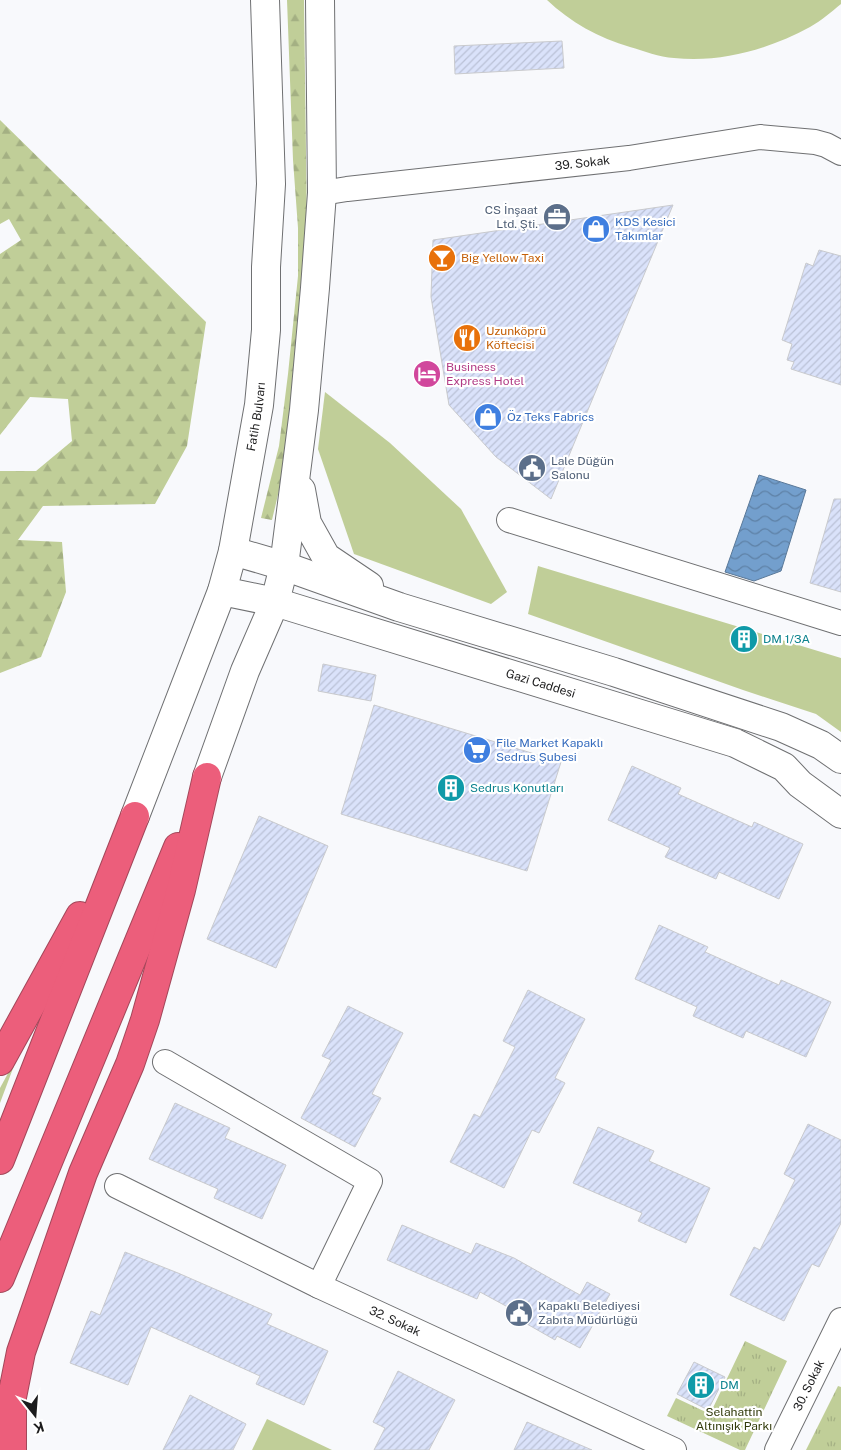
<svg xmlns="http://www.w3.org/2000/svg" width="841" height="1450" font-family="'Public Sans',sans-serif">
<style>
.grass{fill:#c0ce98}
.forest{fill:url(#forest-firs)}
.park{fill:url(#park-tufts)}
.water{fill:url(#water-waves);stroke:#597898}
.building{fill:url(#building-hatch);stroke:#c9cacd}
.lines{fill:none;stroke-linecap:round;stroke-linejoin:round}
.street-casing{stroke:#6f7072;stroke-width:26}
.secondary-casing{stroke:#6f7072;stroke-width:30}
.highway-casing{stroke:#a3475a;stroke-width:30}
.street{stroke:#fff;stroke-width:24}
.secondary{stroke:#fff;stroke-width:28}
.highway{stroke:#ec5e7b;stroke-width:28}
.labels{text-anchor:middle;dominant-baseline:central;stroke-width:4.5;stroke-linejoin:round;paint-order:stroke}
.street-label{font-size:12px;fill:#1c1c1d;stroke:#fff}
.service-label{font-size:12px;fill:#4e5e75;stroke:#fff;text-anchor:start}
.shop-label{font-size:12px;fill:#366cbe;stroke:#fff;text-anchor:start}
.food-label{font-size:12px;fill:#c56008;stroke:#fff;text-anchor:start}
.hotel-label{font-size:12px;fill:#b23c85;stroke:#fff;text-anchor:start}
.culture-label{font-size:12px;fill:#0d838f;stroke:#fff;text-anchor:start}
.park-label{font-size:12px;fill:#323b0c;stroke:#fff}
</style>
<defs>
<pattern id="forest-firs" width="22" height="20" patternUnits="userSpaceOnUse" patternTransform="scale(1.25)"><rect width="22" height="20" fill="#c0ce98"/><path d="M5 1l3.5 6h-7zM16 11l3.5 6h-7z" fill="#a4b083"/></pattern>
<pattern id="park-tufts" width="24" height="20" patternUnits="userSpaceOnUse" patternTransform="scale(1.25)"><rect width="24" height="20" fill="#c0ce98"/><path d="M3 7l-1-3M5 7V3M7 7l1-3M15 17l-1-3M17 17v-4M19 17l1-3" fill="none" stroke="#a4b083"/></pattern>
<pattern id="water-waves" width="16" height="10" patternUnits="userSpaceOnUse" patternTransform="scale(1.25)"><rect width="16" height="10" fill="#739fcd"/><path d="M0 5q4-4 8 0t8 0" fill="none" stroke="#5e81a6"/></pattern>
<pattern id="building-hatch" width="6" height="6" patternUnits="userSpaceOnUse" patternTransform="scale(1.25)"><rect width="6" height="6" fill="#dae2fa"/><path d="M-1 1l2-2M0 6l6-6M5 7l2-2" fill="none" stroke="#bac1d6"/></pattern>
</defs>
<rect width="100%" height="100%" fill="#f8f9fc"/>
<g class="grass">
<path d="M547 0H841V4C831 12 821 21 810 27 769 49 722 63 674 58 659 57 644 51 630 47 599 38 570 22 547 0Z"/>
<polygon points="325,392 390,443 461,509 507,592 491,604 354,554 318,449"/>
<polygon points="538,566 841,658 841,732 816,714 743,690 528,614"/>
<polygon points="18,1055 0,1103 0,1088"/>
<polygon points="267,1419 332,1450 252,1450"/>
</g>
<g class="forest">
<polygon points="287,0 304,0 307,228 289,448 272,520 261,518 279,446 288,374 298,276 298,228 293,160"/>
<polygon points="0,120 206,322 187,446 155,504 43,506 18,540 62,542 66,592 41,657 0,673 0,471 36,471 72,441 68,399 30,397 0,435 0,254 21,240 9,219 0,224"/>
</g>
<g class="park">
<polygon points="745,1341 787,1361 745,1450 740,1450 667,1416 676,1398 710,1414"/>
<polygon points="838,1386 841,1387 841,1450 806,1450"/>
</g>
<polygon class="water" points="759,475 806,490 781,571 754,581 725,572"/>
<g class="building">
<polygon points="562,41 564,68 455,74 454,46"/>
<polygon points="673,205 551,499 496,457 449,405 431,297 433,240"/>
<polygon points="819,250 841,256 841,385 791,369 794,362 787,360 792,344 782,340 806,263 813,266"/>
<polygon points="834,499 841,499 841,592 810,583"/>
<polygon points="323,664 376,675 371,701 318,691"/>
<polygon points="374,705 561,762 527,871 341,814"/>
<polygon points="632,766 681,788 678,794 752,827 754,822 803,844 779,899 719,872 716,879 665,857 670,848 608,820"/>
<polygon points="259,816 328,846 276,968 207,939"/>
<polygon points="659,925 708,947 705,952 779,985 781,980 831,1002 806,1057 746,1031 743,1038 693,1016 697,1007 635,979"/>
<polygon points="528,990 585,1019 555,1078 565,1083 539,1133 532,1130 504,1188 450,1162 474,1114 480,1117 515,1047 503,1041"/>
<polygon points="348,1006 403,1033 372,1094 381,1098 355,1147 301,1118 331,1060 322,1056"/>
<polygon points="175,1103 230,1128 225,1138 286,1165 262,1219 214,1198 218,1189 149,1159"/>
<polygon points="808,1124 841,1140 841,1223 819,1267 812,1264 784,1321 730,1295 754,1247 760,1250 795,1180 784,1174"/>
<polygon points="598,1127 654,1151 649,1161 710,1188 686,1243 638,1221 642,1213 573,1183"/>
<polygon points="402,1225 471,1254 476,1243 514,1258 580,1295 587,1282 610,1294 580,1348 557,1336 555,1340 527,1324 530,1319 480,1292 477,1299 387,1260"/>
<polygon points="125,1252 178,1273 272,1314 267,1324 328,1351 304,1405 256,1384 260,1376 151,1327 128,1385 70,1363 91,1311 100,1315"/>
<polygon points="694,1362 725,1377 708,1410 677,1394"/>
<polygon points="398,1371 455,1400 429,1450 374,1450 385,1428 373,1422"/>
<polygon points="190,1395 246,1424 233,1450 163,1450"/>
<polygon points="527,1422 592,1450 514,1450"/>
</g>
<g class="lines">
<defs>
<g id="street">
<path id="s1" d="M322 193 347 189 629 158 760 137 815 142 826 145 841 153"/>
<polyline points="509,520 841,623"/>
<polyline points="165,1062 370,1181 319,1286"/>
<path id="s2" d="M117 1186 319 1286 674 1450"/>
<path id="s3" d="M777 1450 841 1320"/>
</g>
<g id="secondary">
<polyline points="301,490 307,523 326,557 369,586"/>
<polyline points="233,551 284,566 399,607 614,672 781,727 821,745 841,759"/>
<path id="s4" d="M222 591 275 602 735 743 784 767 800 784 841 814"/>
<polyline points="207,777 245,671 275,602 284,566 304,410 315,288 322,193 320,0"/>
<path id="s5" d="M135 816 222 591 233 551 259 405 266 330V267L271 184 265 0"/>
</g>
<g id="highway">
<polyline points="0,1061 80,916"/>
<polyline points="0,1160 135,816"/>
<polyline points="0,1278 178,847"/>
<polyline points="12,1450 12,1397 21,1352 83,1173 130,1064 145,1020 181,890 207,777"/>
</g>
</defs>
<use href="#street" class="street-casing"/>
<use href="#secondary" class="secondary-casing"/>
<use href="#highway" class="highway-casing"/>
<use href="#street" class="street"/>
<use href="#secondary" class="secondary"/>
<use href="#highway" class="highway"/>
</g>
<defs>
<symbol id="office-disc" viewBox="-11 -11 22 22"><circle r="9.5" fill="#5c6f8a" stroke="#fff"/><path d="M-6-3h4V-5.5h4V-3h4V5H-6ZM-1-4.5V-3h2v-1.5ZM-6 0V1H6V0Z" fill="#fff"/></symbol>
<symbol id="shop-disc" viewBox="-11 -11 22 22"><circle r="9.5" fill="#3f7fe0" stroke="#fff"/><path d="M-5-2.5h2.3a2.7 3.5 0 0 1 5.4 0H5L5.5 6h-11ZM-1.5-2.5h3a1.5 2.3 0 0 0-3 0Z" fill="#fff"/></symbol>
<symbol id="bar-disc" viewBox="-11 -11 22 22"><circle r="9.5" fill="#e8710a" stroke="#fff"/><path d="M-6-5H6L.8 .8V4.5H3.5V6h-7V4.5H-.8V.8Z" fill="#fff"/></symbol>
<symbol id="restaurant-disc" viewBox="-11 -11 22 22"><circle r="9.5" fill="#e8710a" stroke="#fff"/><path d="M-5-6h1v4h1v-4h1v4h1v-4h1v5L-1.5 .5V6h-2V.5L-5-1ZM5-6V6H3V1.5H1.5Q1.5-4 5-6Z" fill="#fff"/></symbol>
<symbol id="hotel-disc" viewBox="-11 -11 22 22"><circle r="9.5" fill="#d1479c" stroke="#fff"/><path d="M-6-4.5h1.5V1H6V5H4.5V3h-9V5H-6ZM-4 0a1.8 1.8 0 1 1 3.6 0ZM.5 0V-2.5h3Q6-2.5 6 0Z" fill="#fff"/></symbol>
<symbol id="civic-disc" viewBox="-11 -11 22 22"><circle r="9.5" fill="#5c6f8a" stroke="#fff"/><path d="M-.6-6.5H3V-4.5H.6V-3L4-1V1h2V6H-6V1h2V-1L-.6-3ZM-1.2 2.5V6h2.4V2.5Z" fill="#fff"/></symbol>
<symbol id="building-disc" viewBox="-11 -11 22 22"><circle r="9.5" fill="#0f9aa8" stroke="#fff"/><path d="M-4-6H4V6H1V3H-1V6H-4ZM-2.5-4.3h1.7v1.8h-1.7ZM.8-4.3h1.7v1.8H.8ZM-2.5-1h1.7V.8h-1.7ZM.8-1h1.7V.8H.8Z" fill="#fff"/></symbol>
<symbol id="supermarket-disc" viewBox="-11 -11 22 22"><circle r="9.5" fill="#3f7fe0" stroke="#fff"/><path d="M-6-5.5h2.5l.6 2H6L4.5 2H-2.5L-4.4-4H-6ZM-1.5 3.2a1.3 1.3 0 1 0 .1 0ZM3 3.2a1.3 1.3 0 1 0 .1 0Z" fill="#fff"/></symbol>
</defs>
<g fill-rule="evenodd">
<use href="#office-disc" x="541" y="201" width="32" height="32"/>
<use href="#shop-disc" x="580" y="213" width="32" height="32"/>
<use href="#bar-disc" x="426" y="242" width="32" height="32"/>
<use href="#restaurant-disc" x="451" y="322" width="32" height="32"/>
<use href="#hotel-disc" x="411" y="358" width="32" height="32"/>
<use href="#shop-disc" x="472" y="401" width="32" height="32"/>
<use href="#civic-disc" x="516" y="452" width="32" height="32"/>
<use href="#building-disc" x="728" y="623" width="32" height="32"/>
<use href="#supermarket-disc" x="461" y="734" width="32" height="32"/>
<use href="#building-disc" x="435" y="772" width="32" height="32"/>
<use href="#civic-disc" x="503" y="1297" width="32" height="32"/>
<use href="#building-disc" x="685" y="1369" width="32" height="32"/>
</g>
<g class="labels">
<g class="street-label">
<text stroke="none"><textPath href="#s1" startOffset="262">39. Sokak</textPath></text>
<text stroke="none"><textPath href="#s5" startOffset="419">Fatih Bulvarı</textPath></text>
<text stroke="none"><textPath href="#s4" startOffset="332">Gazi Caddesi</textPath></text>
<text stroke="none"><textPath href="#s2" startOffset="309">32. Sokak</textPath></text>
<text stroke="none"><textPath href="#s3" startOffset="72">30. Sokak</textPath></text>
</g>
<g class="service-label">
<text x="538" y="210" text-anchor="end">CS İnşaat<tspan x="538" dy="14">Ltd. Şti.</tspan></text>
<text x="551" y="461">Lale Düğün<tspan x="551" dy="14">Salonu</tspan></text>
<text x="538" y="1306">Kapaklı Belediyesi<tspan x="538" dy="14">Zabıta Müdürlüğü</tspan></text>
</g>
<g class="shop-label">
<text x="615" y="222">KDS Kesici<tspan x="615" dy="14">Takımlar</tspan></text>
<text x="507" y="417">Öz Teks Fabrics</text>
<text x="496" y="743">File Market Kapaklı<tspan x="496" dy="14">Sedrus Şubesi</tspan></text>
</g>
<g class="food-label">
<text x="461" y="258">Big Yellow Taxi</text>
<text x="486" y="331">Uzunköprü<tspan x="486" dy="14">Köftecisi</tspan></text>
</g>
<g class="hotel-label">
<text x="446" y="367">Business<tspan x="446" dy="14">Express Hotel</tspan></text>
</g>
<g class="culture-label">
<text x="763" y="639">DM 1/3A</text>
<text x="470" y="788">Sedrus Konutları</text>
<text x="720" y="1385">DM</text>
</g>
<g class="park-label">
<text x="734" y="1412">Selahattin<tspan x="734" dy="14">Altınışık Parkı</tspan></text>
</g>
</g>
<g transform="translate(35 1415) rotate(163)" stroke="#ffffff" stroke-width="4" paint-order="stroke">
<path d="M0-4L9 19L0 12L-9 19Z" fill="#1c1c1d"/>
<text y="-8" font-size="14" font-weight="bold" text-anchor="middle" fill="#1c1c1d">K</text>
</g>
</svg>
